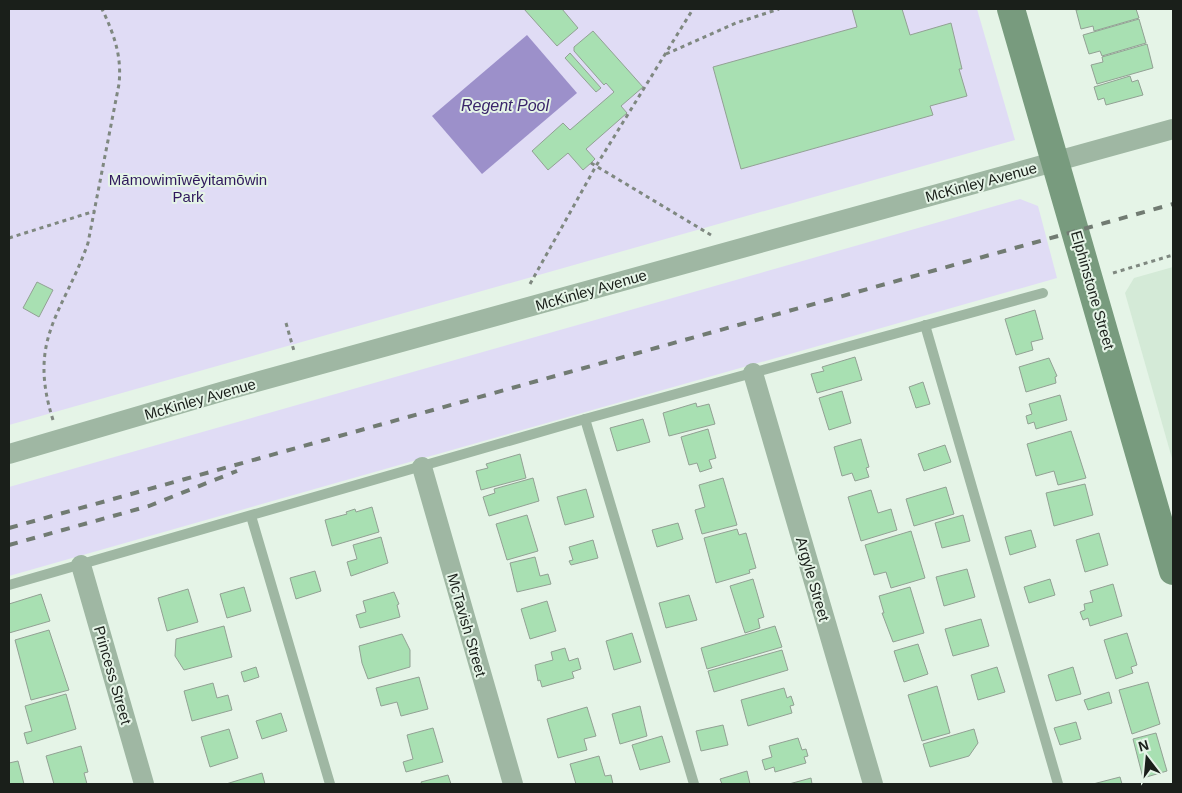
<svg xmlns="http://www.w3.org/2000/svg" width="1182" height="793" font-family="Helvetica,sans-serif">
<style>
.built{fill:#d4ead7}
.green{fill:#e0dcf5}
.water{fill:#9c90ca}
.building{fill:#a8e0b2;stroke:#92a194}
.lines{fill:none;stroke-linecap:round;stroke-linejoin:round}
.path{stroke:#7f8880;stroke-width:3;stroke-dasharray:4 4;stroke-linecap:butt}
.lane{stroke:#9fb7a3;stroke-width:10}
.street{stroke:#9fb7a3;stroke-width:20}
.secondary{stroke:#789b7e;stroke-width:28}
.rail{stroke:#717b72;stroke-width:4;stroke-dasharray:9 9;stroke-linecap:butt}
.labels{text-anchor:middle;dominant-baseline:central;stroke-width:4;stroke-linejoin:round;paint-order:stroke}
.park-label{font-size:15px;fill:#30195d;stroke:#e5f4e7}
.street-label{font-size:15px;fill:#1a1f1a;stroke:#e5f4e7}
.water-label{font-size:16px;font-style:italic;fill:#3a256a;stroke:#e5f4e7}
</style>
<rect width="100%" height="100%" fill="#e5f4e7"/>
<polygon class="built" points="1173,267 1173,462 1125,293 1134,278"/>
<g class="green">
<polygon points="9,9 977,9 1015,140 9,425"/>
<polygon points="1020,199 1038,206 1057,278 9,576 9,487"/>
</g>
<polygon class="water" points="527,35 577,93 482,174 432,116"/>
<g class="building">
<polygon points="524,9 562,9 578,28 557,46"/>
<polygon points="852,9 902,9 910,35 951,23 962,69 959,69 967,96 930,106 933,115 741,169 713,67 857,27"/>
<polygon points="1082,9 1136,9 1139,18 1094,31 1093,26 1081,29 1076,10"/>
<polygon points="1139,19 1146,43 1102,56 1100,51 1089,54 1083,35"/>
<polygon points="593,31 643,87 621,106 627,113 586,149 595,159 591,163 583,170 568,153 548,170 532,151 563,123 570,130 614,92 606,83 604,85 574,51 574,47"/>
<polygon points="1147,44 1153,68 1097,84 1091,65 1103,62 1102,57"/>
<polygon points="570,53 601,88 596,92 565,58"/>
<polygon points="1130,76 1132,82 1138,80 1143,95 1106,105 1104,98 1098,100 1094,87"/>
<polygon points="37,282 53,290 39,317 23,308"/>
<polygon points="1035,310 1043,339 1031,342 1033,350 1016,355 1005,319"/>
<polygon points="855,357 862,380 817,393 811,374 824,371 822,367"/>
<polygon points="1049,358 1057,376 1055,377 1056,383 1026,392 1019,367"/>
<polygon points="923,382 930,404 916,408 909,387"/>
<polygon points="842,391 851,423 829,430 819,398"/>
<polygon points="1060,395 1067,420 1036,429 1034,422 1028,424 1026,416 1032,414 1029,404"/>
<polygon points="696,403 697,407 709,404 715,424 669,436 663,413"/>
<polygon points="643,419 650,442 617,451 610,428"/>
<polygon points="708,429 716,458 709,460 712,468 700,472 697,463 689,465 681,437"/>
<polygon points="1071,431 1086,478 1058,485 1054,471 1036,476 1027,444"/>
<polygon points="861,439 869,467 866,468 869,477 855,481 852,473 842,476 834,447"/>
<polygon points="945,445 951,462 924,471 918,454"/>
<polygon points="520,454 526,478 481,490 476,471 488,468 486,464"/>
<polygon points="533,478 539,501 489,516 483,497 495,493 494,489"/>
<polygon points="723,478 737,525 702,534 695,510 705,507 699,485"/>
<polygon points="1085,484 1093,515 1054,526 1046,493"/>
<polygon points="946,487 954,514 914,526 906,499"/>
<polygon points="586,489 594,517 565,525 557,497"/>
<polygon points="871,490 878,513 891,509 897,530 861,541 848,497"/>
<polygon points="372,507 379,532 332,546 325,520 347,514 346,512 355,509 356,512"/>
<polygon points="527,515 538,551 507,560 496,524"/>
<polygon points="963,515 970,541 942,548 935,523"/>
<polygon points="678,523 683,539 657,547 652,530"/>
<polygon points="737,529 739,535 746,533 756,568 749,570 750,573 716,583 704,538"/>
<polygon points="1031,530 1036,547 1010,555 1005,537"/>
<polygon points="911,531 925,578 891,588 886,572 874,575 865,545"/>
<polygon points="1099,533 1108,565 1085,572 1076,540"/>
<polygon points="381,537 388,563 351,576 347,562 357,559 353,545"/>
<polygon points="593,540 598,558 571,565 569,561 573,560 569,547"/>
<polygon points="535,557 540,576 548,574 551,584 517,592 510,563"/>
<polygon points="967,569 975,597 944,606 936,577"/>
<polygon points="315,571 321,591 296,599 290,578"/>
<polygon points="753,579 764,617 758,619 760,628 745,633 730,586"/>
<polygon points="1050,579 1055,595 1029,603 1024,587"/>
<polygon points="1113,584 1122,616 1090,626 1088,618 1083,620 1080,612 1085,610 1084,604 1093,602 1090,591"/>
<polygon points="244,587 251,611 227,618 220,594"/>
<polygon points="910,587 924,633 893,642 882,613 884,613 879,596"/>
<polygon points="188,589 198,622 167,631 158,598"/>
<polygon points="394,592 399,604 397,605 400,617 360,628 356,615 366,612 363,601"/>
<polygon points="41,594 50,621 9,633 9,604"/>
<polygon points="689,595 697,620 666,628 659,603"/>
<polygon points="547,601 556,631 530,639 521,609"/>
<polygon points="981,619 989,646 953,656 945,629"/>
<polygon points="224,626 232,657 184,670 175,656 176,639"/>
<polygon points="775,626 782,647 707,669 701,648"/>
<polygon points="49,630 69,690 31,700 15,640"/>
<polygon points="632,633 641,662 614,670 606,641"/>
<polygon points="1127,633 1137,665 1131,667 1133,673 1116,679 1104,640"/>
<polygon points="402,634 410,650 410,667 368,679 362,663 359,646"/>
<polygon points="918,644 928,674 904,682 894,651"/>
<polygon points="565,648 569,661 578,658 581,669 572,672 574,678 542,687 540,680 538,681 535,665 553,660 551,652"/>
<polygon points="782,650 788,670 714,692 708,671"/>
<polygon points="256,667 259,677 244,682 241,672"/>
<polygon points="997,667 1005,692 978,700 971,675"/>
<polygon points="1073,667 1081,694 1056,701 1048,675"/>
<polygon points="419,677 428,709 401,716 397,702 381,706 376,688"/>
<polygon points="1148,682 1160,724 1132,734 1119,690"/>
<polygon points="213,683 217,698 228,695 232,710 192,721 184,691"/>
<polygon points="937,686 950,733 922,741 908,695"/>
<polygon points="784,688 787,698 791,696 794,705 790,706 792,713 748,726 741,700"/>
<polygon points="1109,692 1112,703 1088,710 1084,700"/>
<polygon points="66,694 76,729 27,744 24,733 32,731 25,706"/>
<polygon points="640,706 647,736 620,744 612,714"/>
<polygon points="587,707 596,736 584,739 587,750 558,758 547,719"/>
<polygon points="281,713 287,731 262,739 256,721"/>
<polygon points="1076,722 1081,739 1060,745 1054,728"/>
<polygon points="723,725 728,745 701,751 696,731"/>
<polygon points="433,728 443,762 406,772 403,762 413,759 407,735"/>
<polygon points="229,729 238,758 210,767 201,737"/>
<polygon points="974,729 978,743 969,756 930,767 923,744"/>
<polygon points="1156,733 1167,771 1143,778 1133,739"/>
<polygon points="662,736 670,762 640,770 632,745"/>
<polygon points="798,738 802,750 806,749 808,756 804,757 806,763 775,772 774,767 765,770 762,760 772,757 769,746"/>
<polygon points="81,746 88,772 84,773 87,784 54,784 46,756"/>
<polygon points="599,756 605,776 611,775 613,784 576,784 570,764"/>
<polygon points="18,761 24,784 9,784 9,763"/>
<polygon points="747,771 750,784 722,784 720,779"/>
<polygon points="262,773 265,784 226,784"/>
<polygon points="448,775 451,784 422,784 421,782"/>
<polygon points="1120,777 1122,784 1093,784"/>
<polygon points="811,778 812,784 789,784"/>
</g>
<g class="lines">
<g class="path">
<polyline points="666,54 736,23 779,9"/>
<polyline points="591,163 711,235"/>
<polyline points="9,238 95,211"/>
<polyline points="1113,273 1173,255"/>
<polyline points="530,284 596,166 693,9"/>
<polyline points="286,323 294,351"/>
<path d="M53 420C27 338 63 314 88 243L119 84C122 56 114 34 102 9"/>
</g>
<g class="lane">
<polyline points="925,325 1058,784"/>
<polyline points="585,419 694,784"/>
<polyline points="251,516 330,784"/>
<polyline points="9,585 585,419 1043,293"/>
</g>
<g class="street">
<polyline points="753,373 873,784"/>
<polyline points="9,454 224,391 1173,129"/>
<polyline points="422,467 513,784"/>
<polyline points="81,565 144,784"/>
</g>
<polyline class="secondary" points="1011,9 1173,571"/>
<g class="rail">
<polyline points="9,528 1173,204"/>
<polyline points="9,545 149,506 237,471"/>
</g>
</g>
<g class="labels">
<g class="park-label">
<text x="188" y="179">Māmowimīwēyitamōwin<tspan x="188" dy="17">Park</tspan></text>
</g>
<g class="street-label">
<text transform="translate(981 182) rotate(-15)">McKinley Avenue</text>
<text transform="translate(591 290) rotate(-16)">McKinley Avenue</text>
<text transform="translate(1093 290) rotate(74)">Elphinstone Street</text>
<text transform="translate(200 399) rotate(-16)">McKinley Avenue</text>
<text transform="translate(813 579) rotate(74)">Argyle Street</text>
<text transform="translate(467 625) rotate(74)">McTavish Street</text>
<text transform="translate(113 675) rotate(74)">Princess Street</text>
</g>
<g class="water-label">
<text x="505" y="105">Regent Pool</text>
</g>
</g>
<rect width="1182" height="793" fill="none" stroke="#1a1f1a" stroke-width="20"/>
<g transform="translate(1147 758) rotate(344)" stroke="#e5f4e7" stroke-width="4" paint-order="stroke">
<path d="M0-4L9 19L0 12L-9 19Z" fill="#1a1f1a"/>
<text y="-8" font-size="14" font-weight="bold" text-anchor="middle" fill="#1a1f1a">N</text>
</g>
</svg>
